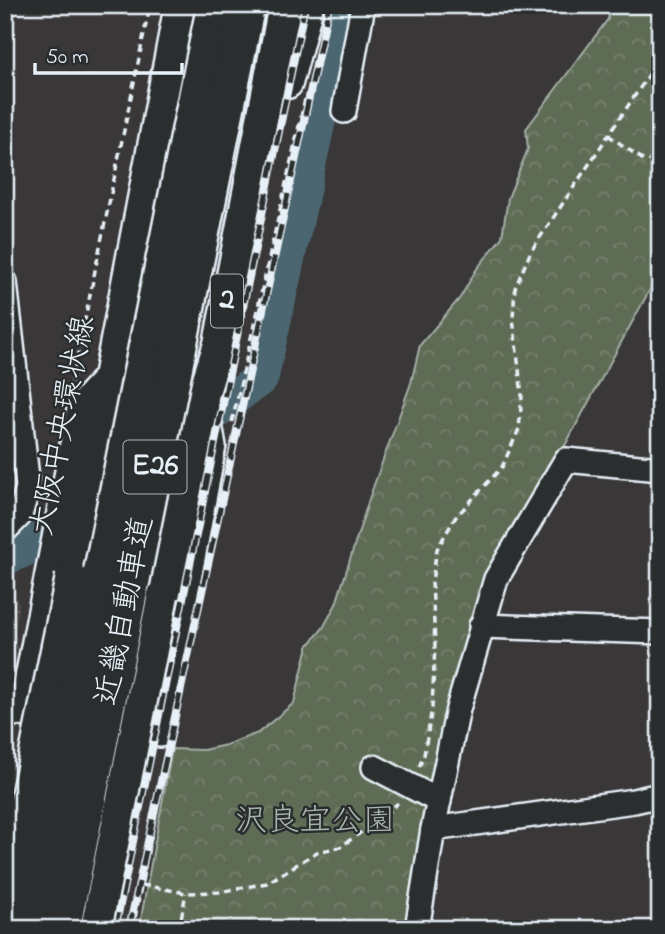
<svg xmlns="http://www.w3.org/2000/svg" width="665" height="934" font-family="'Indie Flower','Klee One',sans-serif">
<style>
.industrial{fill:url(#industrial-grid)}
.park{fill:url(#park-crowns);stroke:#a4aea6;stroke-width:2}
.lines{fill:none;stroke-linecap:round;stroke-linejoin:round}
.river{stroke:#4c6670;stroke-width:35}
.minor-casing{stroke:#e8f1f8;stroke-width:28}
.major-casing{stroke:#e8f1f8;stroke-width:35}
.path{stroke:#e8f1f8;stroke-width:3.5;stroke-dasharray:7 5;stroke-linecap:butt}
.minor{stroke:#2a2d2e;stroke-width:23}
.major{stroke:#2a2d2e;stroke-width:30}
.rail-casing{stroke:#e8f1f8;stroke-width:8}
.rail{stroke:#2a2d2e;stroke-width:5;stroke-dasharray:16;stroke-linecap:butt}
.major-bridge-casing{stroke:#e8f1f8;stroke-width:35;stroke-linecap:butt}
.highway-bridge-casing{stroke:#e8f1f8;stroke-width:40;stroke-linecap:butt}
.major-bridge{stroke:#2a2d2e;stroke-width:30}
.highway-bridge{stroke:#2a2d2e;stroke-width:35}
.labels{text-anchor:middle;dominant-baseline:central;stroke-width:5;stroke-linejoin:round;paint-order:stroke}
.shield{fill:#2a2d2e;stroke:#afb6bb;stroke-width:2}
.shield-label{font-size:30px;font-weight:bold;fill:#e8f1f8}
.street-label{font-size:32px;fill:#e8f1f8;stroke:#2a2d2e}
.park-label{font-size:32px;fill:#aab5ae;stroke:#2a2d2e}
</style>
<defs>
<pattern id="industrial-grid" width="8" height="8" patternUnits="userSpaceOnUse" patternTransform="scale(1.75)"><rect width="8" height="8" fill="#4a4344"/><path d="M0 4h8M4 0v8" fill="none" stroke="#645f60"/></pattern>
<pattern id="park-crowns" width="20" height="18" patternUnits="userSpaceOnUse" patternTransform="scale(1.75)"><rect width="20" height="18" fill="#5f6c54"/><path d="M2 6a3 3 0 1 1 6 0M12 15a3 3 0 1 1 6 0" fill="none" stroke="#76816d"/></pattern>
</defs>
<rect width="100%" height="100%" fill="#393738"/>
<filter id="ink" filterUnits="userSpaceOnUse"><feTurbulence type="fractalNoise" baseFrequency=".0143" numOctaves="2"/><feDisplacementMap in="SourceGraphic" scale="14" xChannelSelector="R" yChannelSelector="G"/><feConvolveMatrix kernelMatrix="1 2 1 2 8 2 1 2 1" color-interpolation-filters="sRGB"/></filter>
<g filter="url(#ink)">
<polygon class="industrial" points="12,591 20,604 5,680 5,594"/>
<polygon class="park" points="610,5 660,5 660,271 562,451 487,578 469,626 448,704 422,823 407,929 139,929 172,749 203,750 226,745 258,733 294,703 308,646 323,628 336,604 370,496 411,383 420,345 460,298 476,270 502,237 508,198 528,149 526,129 608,19"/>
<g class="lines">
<g class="river">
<polyline points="140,467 261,378 344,5"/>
<polyline points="5,558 32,546 80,510"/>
</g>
<defs>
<g id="minor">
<polyline points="344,111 363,5"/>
<polyline points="5,282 28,487 20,515 5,530"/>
<polyline points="481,626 660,632"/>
<polyline points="56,719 20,714 80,404 109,373"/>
<polyline points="121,729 160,735 214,446 206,402"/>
<polyline points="374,767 439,801"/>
<polyline points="433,829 634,801 660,795"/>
<polyline points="417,929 433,829 458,709 496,579 566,460 660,469"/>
</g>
<g id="major">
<polyline points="287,83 308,5"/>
<polyline points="71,577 180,5"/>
<polyline points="163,595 204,392 219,344 284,5"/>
</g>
</defs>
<use href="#minor" class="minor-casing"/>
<use href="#major" class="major-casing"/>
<g class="path">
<polyline points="656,5 660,30"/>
<polyline points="608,135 642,159 660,162"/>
<polyline points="72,382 150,5"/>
<polyline points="232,422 305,99"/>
<polyline points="419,767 424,755 432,708 435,645 432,581 437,549 455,518 502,467 519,429 522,396 513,318 515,288 531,251 660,58"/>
<polyline points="142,885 186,893 219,892 267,883 317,852 340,847 376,822 398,803"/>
<polyline points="133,929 166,755"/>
<polyline points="179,929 186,893"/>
</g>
<use href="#minor" class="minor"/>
<use href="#major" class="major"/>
<defs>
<g id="rail">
<polyline points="115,929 305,5"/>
<polyline points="129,929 329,5"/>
</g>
</defs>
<use href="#rail" class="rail-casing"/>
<use href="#rail" class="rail"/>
<defs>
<g id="major-bridge">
<polyline points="5,901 71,577"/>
<polyline points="96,929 163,595"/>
</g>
<g id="highway-bridge">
<polyline points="30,929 215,5"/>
<polyline points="62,929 247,5"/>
</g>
</defs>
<use href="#major-bridge" class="major-bridge-casing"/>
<use href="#highway-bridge" class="highway-bridge-casing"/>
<use href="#major-bridge" class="major-bridge"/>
<use href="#highway-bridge" class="highway-bridge"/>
</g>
</g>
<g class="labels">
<g class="shield">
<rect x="211" y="274.5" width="32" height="53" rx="5"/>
<rect x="123.5" y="440.5" width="63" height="53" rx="5"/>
</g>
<g class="shield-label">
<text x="227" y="301">2</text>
<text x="155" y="467">E26</text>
</g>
<g class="street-label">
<text transform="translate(64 426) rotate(-79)">大阪中央環状線</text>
<text transform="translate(126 611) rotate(-79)">近畿自動車道</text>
</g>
<g class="park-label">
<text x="315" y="822">沢良宜公園</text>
</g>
</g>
<rect width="665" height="934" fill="none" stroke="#2a2d2e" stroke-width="28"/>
<rect x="14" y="14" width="637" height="906" fill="none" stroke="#e8f1f8" stroke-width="2.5" filter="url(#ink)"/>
<path d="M35 63v10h147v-10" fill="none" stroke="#e8f1f8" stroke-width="3.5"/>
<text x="46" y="63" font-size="21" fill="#e8f1f8" stroke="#2a2d2e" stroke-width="5" paint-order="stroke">50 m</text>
</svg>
